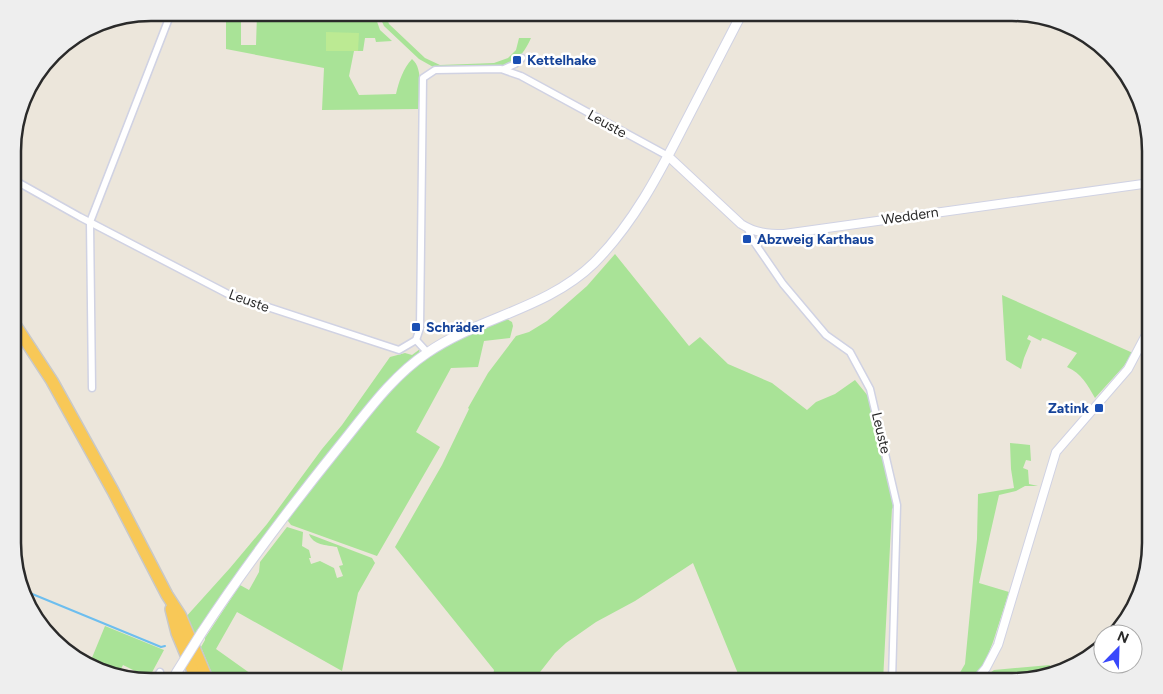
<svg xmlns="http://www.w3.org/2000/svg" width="1163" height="694" font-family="Figtree,sans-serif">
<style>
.green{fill:#a9e397}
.pitch{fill:#bcea93}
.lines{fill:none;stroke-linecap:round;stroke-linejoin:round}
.stream{stroke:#6dbeef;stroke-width:2}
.minor-casing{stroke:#d0d2e3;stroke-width:9}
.tertiary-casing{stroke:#d0d2e3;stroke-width:10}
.secondary-casing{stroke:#d0d2e3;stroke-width:11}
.trunk-casing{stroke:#c8c8c8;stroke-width:14}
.minor{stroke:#fff;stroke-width:6}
.tertiary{stroke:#fff;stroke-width:8}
.secondary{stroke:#fff;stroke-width:9}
.trunk{stroke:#f8c857;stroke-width:11}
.secondary-bridge-casing{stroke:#d0d2e3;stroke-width:11;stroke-linecap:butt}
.secondary-bridge{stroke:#fff;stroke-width:9}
.transit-dot{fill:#1a4fb4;stroke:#fff;stroke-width:2}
.labels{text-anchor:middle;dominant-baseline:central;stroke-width:5;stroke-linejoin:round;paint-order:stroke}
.transit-label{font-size:14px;font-weight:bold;fill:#164399;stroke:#fff;text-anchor:start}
.street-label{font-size:14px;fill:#2a2a2a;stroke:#fff}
.rim{fill:none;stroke:#2a2a2a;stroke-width:2.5}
</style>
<rect width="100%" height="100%" fill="#ece6db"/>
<g class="green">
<path d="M226 13H241V45H256L257 14 264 13H374L380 30 392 41 376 42 375 38H365L363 51H358V33L326 51H354L349 76 359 95 396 94C399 81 403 69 412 59 424 69 419 94 418 109L322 110 324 68 226 49Z"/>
<path d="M378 13H385L389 24 425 58 440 65 494 63 508 58 516 50 519 38H531C525 52 516 63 501 67L435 68 419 59 384 26Z"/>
<polygon points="615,254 689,346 700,337 728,364 772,383 807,410 816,402 835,394 855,380 868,396 894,500 893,509 892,508 883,681 741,681 693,563 635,601 596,622 566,643 555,653 533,681 492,681 494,670 395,547 442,465 469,409 468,408 488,373 516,336 529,332 547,321 587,286"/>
<path d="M1002 295 1133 353 1123 367 1095 398C1087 384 1082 374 1067 367L1077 353 1046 339 1042 338 1041 341 1029 335 1027 339 1031 341 1024 358 1021 369 1006 360Z"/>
<polygon points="505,318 512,322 513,326 510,338 484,341 478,367 451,368 416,432 440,447 377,556 291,525 288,521 289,513 382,398 402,377 449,342"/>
<polygon points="420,349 419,353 274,522 193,637 184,619 230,568 267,524 322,449 342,425 390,357 405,353 412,355"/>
<polygon points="1010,443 1030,445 1031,461 1026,460 1023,468 1028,470 1029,484 1038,486 1025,486 1016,491 999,495 979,583 1009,592 993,642 983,667 971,681 955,681 965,664 977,539 978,494 1014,488 1011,469"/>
<path d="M287 527 303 532 302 546 309 550 311 558H309L311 564 320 561 334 568 337 578 343 576 339 566 343 565 337 547C326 545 313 545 309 534L372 558 375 563 358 593 342 671 237 612 216 649 261 681H215L201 647 205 640V638L240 585 249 590 259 572 260 562Z"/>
<polygon points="105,626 164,650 149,678 123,665 119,673 89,665"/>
<polygon points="1050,665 1049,672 1020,681 979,681 994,670"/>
</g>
<polygon class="pitch" points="326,32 359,33 358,51 326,51"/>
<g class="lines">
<polyline class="stream" points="25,591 161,647 165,646"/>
<defs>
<g id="minor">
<polyline points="504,69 515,64 522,58"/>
<polyline points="14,180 80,217 228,294 399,350 416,340 420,328 423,78 435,70 501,69 521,76 668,156"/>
<polyline points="748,229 752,239 783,284 826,335 850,352 870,389 897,505 892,681"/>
<polyline points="416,340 427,352"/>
<polyline points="92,388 90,222 171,13"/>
<polyline points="154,681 160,672"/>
</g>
<g id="tertiary">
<path d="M668 156 741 224C755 233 768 234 784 234L1150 183"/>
<polyline points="975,681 986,668 998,645 1056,452 1128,369 1150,327"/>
</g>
<g id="secondary">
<path d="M202 632C244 568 289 509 338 448 365 415 391 377 427 353 479 317 547 309 594 263 633 224 659 174 684 125 703 88 723 50 742 13"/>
<polyline points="172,681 177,672"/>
</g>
<g id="trunk">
<polyline points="14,323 52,381 113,491 167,595 180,615 208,681"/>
<polyline points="171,609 177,633 197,681"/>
</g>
</defs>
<use href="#minor" class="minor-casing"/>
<use href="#tertiary" class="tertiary-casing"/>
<use href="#secondary" class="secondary-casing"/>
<use href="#trunk" class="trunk-casing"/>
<use href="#minor" class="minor"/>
<use href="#tertiary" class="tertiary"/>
<use href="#secondary" class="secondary"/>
<use href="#trunk" class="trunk"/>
<defs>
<polyline id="secondary-bridge" points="177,672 202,632"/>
</defs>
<use href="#secondary-bridge" class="secondary-bridge-casing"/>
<use href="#secondary-bridge" class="secondary-bridge"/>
</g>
<g class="transit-dot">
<rect x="512" y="55" width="10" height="10" rx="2.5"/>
<rect x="742" y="234" width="10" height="10" rx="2.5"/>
<rect x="411" y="322" width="10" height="10" rx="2.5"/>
<rect x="1094" y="403" width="10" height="10" rx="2.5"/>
</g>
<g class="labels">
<g class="transit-label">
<text x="527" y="60">Kettelhake</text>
<text x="757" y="239">Abzweig Karthaus</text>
<text x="426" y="327">Schräder</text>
<text x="1089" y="408" text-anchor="end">Zatink</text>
</g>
<g class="street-label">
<text transform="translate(607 124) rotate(29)">Leuste</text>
<text transform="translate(910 216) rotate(-8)">Weddern</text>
<text transform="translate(249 301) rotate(20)">Leuste</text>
<text transform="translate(881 433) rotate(77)">Leuste</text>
</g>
</g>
<path d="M0 0H1163V694H0ZM151 21H1012A130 130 0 0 1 1142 151V543A130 130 0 0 1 1012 673H151A130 130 0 0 1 21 543V151A130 130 0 0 1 151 21Z" fill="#eee" fill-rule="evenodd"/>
<path class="rim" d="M151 21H1012A130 130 0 0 1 1142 151V543A130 130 0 0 1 1012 673H151A130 130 0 0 1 21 543V151A130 130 0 0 1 151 21Z"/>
<g transform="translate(1118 649) rotate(23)"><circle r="24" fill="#ffffff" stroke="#aaaaaa"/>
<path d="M0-4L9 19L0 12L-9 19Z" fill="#3948fb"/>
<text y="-8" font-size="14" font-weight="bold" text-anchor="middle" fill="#2a2a2a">N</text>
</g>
</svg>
